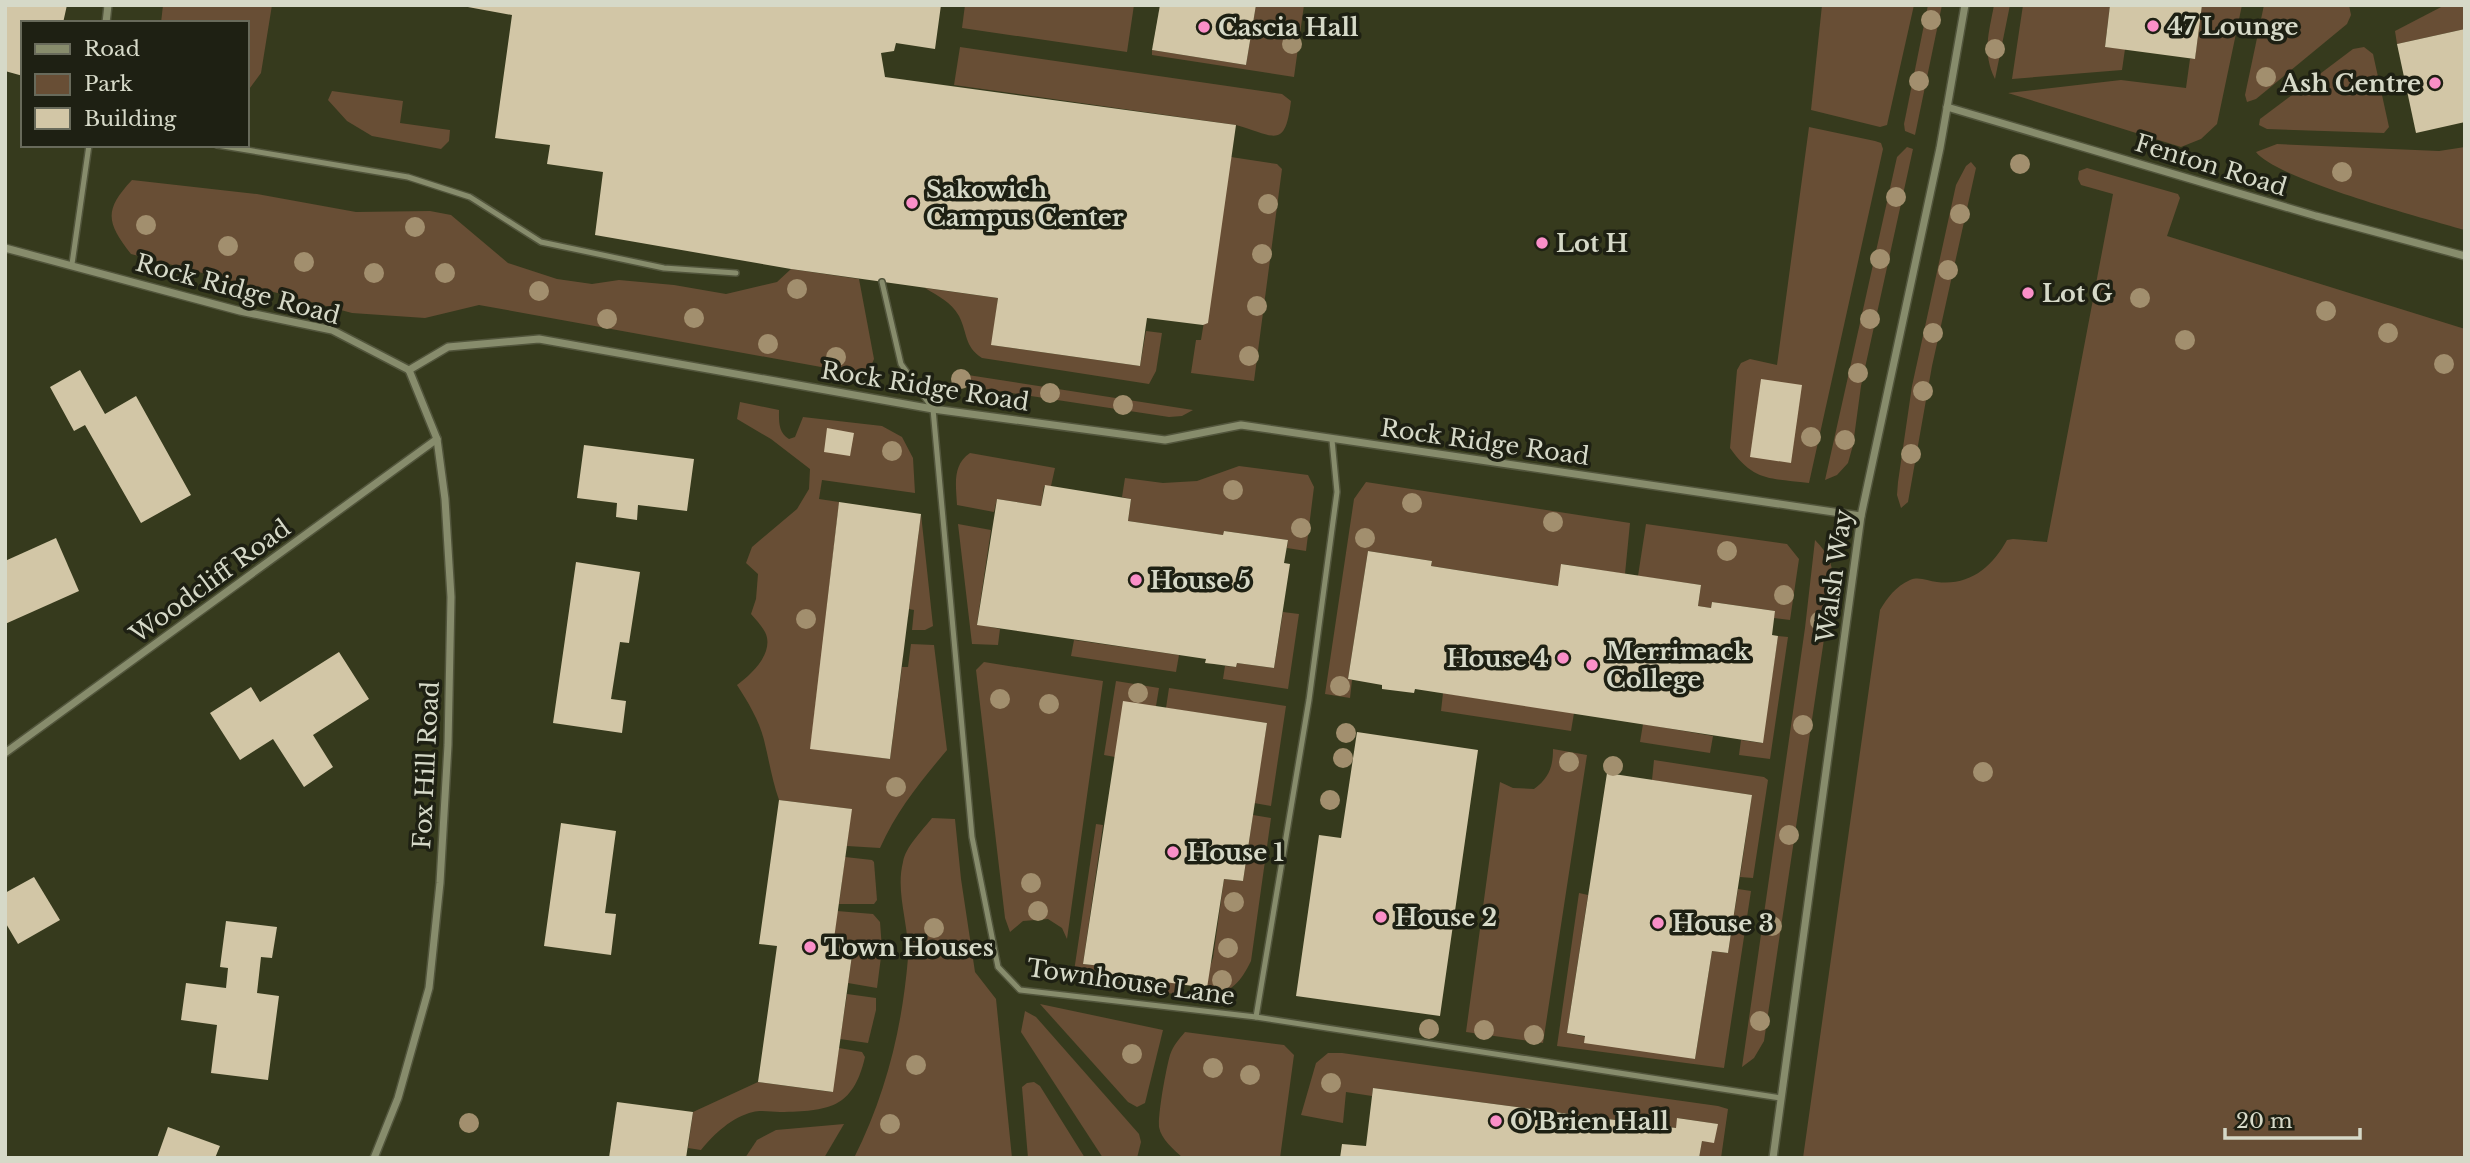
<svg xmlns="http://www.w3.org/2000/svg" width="2470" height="1163" font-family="'Libre Baskerville',serif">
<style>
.green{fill:#684e35}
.building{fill:#d2c6a6}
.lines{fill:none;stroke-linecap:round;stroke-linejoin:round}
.lane-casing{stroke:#52553c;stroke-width:8}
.street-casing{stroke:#52553c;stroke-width:10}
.lane{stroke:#878c6c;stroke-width:5}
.street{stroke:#878c6c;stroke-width:7}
.tree{fill:#a28f6e}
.poi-dot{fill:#fa8fc8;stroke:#1e2013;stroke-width:2.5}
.labels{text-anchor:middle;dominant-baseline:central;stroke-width:7;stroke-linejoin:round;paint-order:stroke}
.poi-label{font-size:24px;font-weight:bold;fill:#d6d9c8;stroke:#1e2013;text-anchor:start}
.street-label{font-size:24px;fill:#d6d9c8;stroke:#1e2013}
</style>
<rect width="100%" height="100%" fill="#363a1d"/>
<g class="green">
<polygon points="163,5 272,5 261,73 247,92 247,23 161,23"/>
<polygon points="965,5 1134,5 1127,52 962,28"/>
<polygon points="1256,5 1304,5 1294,77 1152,55 1152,50 1246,65"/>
<polygon points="1822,5 1914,5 1887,125 1880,127 1811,110"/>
<polygon points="1928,5 1942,5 1915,135 1905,131 1904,124"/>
<path d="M1994 5H2010L1995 79C1982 52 1989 33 1994 5Z"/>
<polygon points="2023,5 2110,5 2105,47 2125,49 2122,70 2012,79"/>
<polygon points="2202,5 2242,5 2217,124 2201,139 2181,147 2008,93 2121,80 2186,88 2190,59 2195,58"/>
<polygon points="2264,5 2349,5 2351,15 2347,24 2256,99 2247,102 2245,95"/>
<polygon points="2445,5 2465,5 2465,29 2397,44 2395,31"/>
<path d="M960 47 1282 94 1291 101C1285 150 1275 136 1236 125L954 85Z"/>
<polygon points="2364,47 2373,54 2389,127 2384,133 2267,129 2259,125 2260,119 2353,49"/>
<polygon points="332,91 403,101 400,123 450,130 449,141 441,149 372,136 347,121 328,100"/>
<path d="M1809 127 1875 141 1881 143 1883 149 1809 483C1770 478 1754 482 1730 448L1737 370 1741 363 1750 359 1777 365Z"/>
<path d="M2277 144 2439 151 2465 147V230C2426 219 2276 179 2256 152Z"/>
<polygon points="1907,147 1913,149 1861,386 1853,445 1848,463 1837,475 1825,480 1897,157"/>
<polygon points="1231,157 1277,164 1282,169 1254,381 1191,373 1196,340 1201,340"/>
<polygon points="1971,162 1976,168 1932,366 1908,502 1901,508 1897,495 1898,482 1912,386 1956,185 1966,166"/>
<path d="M2087 168 2178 194 2180 198 2167 236 2465 329V1158H1803L1880 610C1888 597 1895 587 1910 580 1919 576 1928 581 1937 582 1970 586 1992 567 2007 540L2013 539 2047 542 2113 194 2081 185 2078 179 2079 171Z"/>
<path d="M132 180 257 194 356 212 430 211 451 215 508 263 557 279 592 284 619 280 674 285 726 294 777 282 791 269 859 279 874 359 868 373H854L479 305 425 318 352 313 131 254C106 222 104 210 132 180Z"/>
<path d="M925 288 998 298 992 345 1140 366 1146 331 1162 333 1156 371 1149 384 982 358C964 346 968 334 959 316 951 302 938 296 925 288Z"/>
<polygon points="955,373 1193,410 1182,416 1169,417 953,384"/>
<path d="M740 402 779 410C779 421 778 433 789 439L795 437 803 417 882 426 902 437 913 458 915 493 822 480 819 499 839 502 811 748 890 759 902 667H908L911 644 934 645 947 750C921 781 897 810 880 848L847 846 851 809 779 800C772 780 769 760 764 740 759 720 748 702 737 685 752 674 775 652 765 632 762 626 756 620 751 614L756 599 758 574 746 563 752 547 797 509 809 489 810 469 771 439 737 419Z"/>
<path d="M970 453 1055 468 1051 486H1044L1041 506 997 499 994 512 957 505C956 485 952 465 970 453Z"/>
<polygon points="1239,466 1308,475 1314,487 1306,551 1287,548 1288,540 1224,531 1223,535 1128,521 1131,499 1122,497 1125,478 1163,483 1197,481"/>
<polygon points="1366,482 1630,523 1625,574 1562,564 1558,586 1431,566 1432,561 1368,551 1348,679 1352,680 1350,698 1325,694 1354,499"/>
<polygon points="921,514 933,626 925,630 912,630 914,610 909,609"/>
<polygon points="958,524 991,530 977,624 1000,629 998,645 972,644"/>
<polygon points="1646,524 1787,544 1799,559 1790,620 1774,618 1775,611 1712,602 1711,608 1698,606 1701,585 1638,576"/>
<path d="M1815 540C1836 562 1833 571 1830 599L1764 1041 1754 1058 1742 1067 1805 628Z"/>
<polygon points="1283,612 1299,614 1288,689 1223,679 1225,666 1236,667 1237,663 1274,668"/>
<polygon points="1778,636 1788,637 1770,759 1739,755 1741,740 1762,743"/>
<polygon points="1074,640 1179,655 1176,672 1071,656"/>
<polygon points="984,662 1103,681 1067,939 1062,928 1048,919 1023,921 1010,932 1005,918 976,670"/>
<polygon points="1116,681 1159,688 1156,706 1115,757 1104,755"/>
<polygon points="1169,688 1286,706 1271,806 1254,803 1267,723 1166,708"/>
<polygon points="1443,693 1574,713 1571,731 1441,711"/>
<polygon points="1643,724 1713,736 1710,753 1640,742"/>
<path d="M1553 749 1587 755 1543 1043 1466 1032 1500 782 1513 788 1534 789C1549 778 1553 767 1553 749Z"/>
<polygon points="1654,760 1764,777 1768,780 1753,878 1740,877 1752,795 1652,780"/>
<path d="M1253 815 1271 818 1251 961C1240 984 1226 999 1200 993L1213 958 1224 879 1243 881Z"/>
<path d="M932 818 955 819 961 879 975 972 996 999 1012 1158H854C886 1094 902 1029 908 958 910 927 895 893 903 862 906 846 922 831 932 818Z"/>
<polygon points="1096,824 1103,825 1083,964 1102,966 1102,973 1181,983 1180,995 1073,978"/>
<polygon points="845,857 872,860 874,862 877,900 874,904 839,904"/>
<polygon points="1738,889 1751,891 1724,1068 1557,1046 1579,893 1588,895 1567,1033 1695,1059 1712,951 1728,953"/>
<polygon points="837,911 873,914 880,922 882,949 877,988 848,983 853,949 833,946"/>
<polygon points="847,994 876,998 876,1010 868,1043 840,1039"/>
<polygon points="1040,1004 1163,1030 1145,1103 1137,1107 1128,1102"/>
<polygon points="1025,1011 1036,1017 1139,1134 1141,1142 1137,1158 1103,1158 1021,1032"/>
<path d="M1185 1032 1284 1045 1294 1055 1280 1158H1183C1174 1150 1161 1139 1159 1127 1158 1113 1166 1069 1170 1055 1173 1046 1179 1039 1185 1032Z"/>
<path d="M839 1048 862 1052 865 1057C853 1109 828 1111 780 1112 772 1112 761 1110 753 1112 732 1117 714 1134 701 1150L688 1148 693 1112 758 1082 832 1092Z"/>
<polygon points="1328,1053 1342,1053 1718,1106 1728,1109 1721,1158 1699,1158 1702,1141 1714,1142 1717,1124 1678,1118 1676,1128 1373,1088 1372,1096 1346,1092 1343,1123 1301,1115 1316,1063"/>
<polygon points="1034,1082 1040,1086 1085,1158 1028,1158 1022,1087 1027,1083"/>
<polygon points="844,1124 824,1158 745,1158 757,1140 776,1130"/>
</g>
<g class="building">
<polygon points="5,5 67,5 63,23 23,23 23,76 5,71"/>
<polygon points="457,5 941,5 935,49 896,43 894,51 881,53 885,77 1236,125 1208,323 1203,325 1147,318 1140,366 991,345 998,298 791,269 595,235 603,172 547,164 550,145 495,138 512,15"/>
<polygon points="1160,5 1256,5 1246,65 1152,50"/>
<polygon points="2110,5 2202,5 2195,59 2105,47"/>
<polygon points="2465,29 2465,122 2416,133 2397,44"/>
<polygon points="80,370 105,414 136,396 191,495 141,523 85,425 74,431 50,387"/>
<polygon points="1761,379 1802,385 1791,463 1750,457"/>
<polygon points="827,428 854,433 850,456 824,452"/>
<polygon points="584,445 694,459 687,511 638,505 637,520 616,517 617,503 577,498"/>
<polygon points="1045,485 1131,499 1128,521 1223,535 1224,531 1288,540 1284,563 1290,564 1274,668 1237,663 1236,667 1214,664 1205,663 1206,659 977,625 997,499 1041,506"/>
<polygon points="839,502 921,514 890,759 810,749"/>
<polygon points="56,538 79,591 5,624 5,561"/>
<polygon points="1368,551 1432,561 1431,566 1558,586 1561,564 1701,585 1698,606 1711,608 1712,602 1775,611 1772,635 1778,636 1763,743 1415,689 1414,693 1382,689 1382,685 1348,679"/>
<polygon points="576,562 640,572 629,643 620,642 611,699 626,701 622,733 553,723"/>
<polygon points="339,652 369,699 313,735 333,767 304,787 273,739 240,760 210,713 251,687 260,702"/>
<polygon points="1123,701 1267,723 1243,881 1224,879 1207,988 1102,973 1102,966 1083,964"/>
<polygon points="1357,732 1478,750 1440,1016 1296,996 1319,835 1341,838"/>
<polygon points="1607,773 1752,795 1728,953 1712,951 1695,1059 1584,1043 1585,1036 1567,1033"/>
<polygon points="779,800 852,809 833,946 853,948 833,1092 758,1082 777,946 759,944"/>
<polygon points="561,823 616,831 605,913 616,914 611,955 544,946"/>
<polygon points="34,877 60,920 18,944 5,922 5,893"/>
<polygon points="226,921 277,927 272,958 261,957 257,993 279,996 268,1080 211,1073 217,1025 181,1020 186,983 226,988 228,968 220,967"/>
<polygon points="1373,1088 1676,1128 1677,1118 1718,1124 1714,1143 1702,1141 1699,1158 1340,1158 1342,1144 1366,1146"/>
<polygon points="617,1102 693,1112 686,1158 609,1158"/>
<polygon points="168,1127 220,1146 215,1158 157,1158"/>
</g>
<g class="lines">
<defs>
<g id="lane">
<polyline points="217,145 408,177 470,197 541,242 664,268 736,273"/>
<polyline points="72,264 89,145"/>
<polyline points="882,282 901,364 933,409 972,837 998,967 1020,990 1256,1017 1781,1098"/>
<polyline points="1256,1017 1309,700 1337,492 1332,440"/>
</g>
<g id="street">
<polyline points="106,23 108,5"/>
<polyline points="1947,107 2316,216 2465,256"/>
<polyline points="5,248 240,311 332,330 409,370"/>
<polyline points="409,370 448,347 539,339 933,409 1165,440 1241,425 1861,516"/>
<polyline points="5,753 437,439"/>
<polyline points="374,1158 398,1098 429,988 440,883 448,745 451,597 445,499 437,439 409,370"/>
<polyline points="1773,1158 1861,516 1940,148 1965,5"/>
</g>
</defs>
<use href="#lane" class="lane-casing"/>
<use href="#street" class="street-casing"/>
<use href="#lane" class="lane"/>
<use href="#street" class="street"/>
</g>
<g class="tree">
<circle cx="1931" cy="20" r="10"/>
<circle cx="1292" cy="44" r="10"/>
<circle cx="1995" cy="49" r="10"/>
<circle cx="2266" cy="77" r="10"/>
<circle cx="1919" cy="81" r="10"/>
<circle cx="2020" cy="164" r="10"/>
<circle cx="2342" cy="172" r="10"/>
<circle cx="1896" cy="197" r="10"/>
<circle cx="1268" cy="204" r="10"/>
<circle cx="1960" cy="214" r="10"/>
<circle cx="146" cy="225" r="10"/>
<circle cx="415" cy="227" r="10"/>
<circle cx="228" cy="246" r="10"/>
<circle cx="1262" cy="254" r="10"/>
<circle cx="1880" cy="259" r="10"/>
<circle cx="304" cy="262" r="10"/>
<circle cx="1948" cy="270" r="10"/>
<circle cx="374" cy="273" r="10"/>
<circle cx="445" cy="273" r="10"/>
<circle cx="797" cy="289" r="10"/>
<circle cx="539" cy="291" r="10"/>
<circle cx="2140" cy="298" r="10"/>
<circle cx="1257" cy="306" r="10"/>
<circle cx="2326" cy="311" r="10"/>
<circle cx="694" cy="318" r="10"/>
<circle cx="607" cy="319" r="10"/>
<circle cx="1870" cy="319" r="10"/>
<circle cx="1933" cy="333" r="10"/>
<circle cx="2388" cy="333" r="10"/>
<circle cx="2185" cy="340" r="10"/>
<circle cx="768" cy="344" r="10"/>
<circle cx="1249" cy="356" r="10"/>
<circle cx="836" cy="357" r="10"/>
<circle cx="2444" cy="364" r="10"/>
<circle cx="1858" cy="373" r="10"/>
<circle cx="961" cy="379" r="10"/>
<circle cx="1923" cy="391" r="10"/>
<circle cx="1050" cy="393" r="10"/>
<circle cx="1123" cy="405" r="10"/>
<circle cx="1811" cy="437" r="10"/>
<circle cx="1845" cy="440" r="10"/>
<circle cx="892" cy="451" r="10"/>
<circle cx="1911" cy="454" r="10"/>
<circle cx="1233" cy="490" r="10"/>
<circle cx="1412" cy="503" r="10"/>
<circle cx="1553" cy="522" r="10"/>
<circle cx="1301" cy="528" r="10"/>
<circle cx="1365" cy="538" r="10"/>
<circle cx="1727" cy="551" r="10"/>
<circle cx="1784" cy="595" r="10"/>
<circle cx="806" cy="619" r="10"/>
<circle cx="1820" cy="621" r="10"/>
<circle cx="1340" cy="686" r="10"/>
<circle cx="1138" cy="693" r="10"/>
<circle cx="1000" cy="699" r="10"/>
<circle cx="1049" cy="704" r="10"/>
<circle cx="1803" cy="725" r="10"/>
<circle cx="1346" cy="733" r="10"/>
<circle cx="1343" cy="758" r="10"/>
<circle cx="1569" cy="762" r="10"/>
<circle cx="1613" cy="766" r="10"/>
<circle cx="1983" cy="772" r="10"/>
<circle cx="896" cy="787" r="10"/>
<circle cx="1330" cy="800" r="10"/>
<circle cx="1789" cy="835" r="10"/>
<circle cx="1031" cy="883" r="10"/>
<circle cx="1234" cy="902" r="10"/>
<circle cx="1038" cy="911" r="10"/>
<circle cx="1772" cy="926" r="10"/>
<circle cx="934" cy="928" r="10"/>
<circle cx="1228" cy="948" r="10"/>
<circle cx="1222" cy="980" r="10"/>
<circle cx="1760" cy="1021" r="10"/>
<circle cx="1429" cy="1029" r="10"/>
<circle cx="1484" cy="1030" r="10"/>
<circle cx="1534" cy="1035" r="10"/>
<circle cx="1132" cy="1054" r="10"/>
<circle cx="916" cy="1065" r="10"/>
<circle cx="1213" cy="1068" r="10"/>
<circle cx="1250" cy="1075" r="10"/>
<circle cx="1331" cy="1083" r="10"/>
<circle cx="469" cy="1123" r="10"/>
<circle cx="890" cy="1124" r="10"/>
</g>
<g class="poi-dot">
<circle cx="2153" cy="26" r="7"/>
<circle cx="1204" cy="27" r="7"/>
<circle cx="2435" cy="83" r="7"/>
<circle cx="912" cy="203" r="7"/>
<circle cx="1542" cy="243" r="7"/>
<circle cx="2028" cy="293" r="7"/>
<circle cx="1136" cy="580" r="7"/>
<circle cx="1563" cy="658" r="7"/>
<circle cx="1592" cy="665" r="7"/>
<circle cx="1173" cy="852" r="7"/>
<circle cx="1381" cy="917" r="7"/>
<circle cx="1658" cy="923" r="7"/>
<circle cx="810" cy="947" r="7"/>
<circle cx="1496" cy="1121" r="7"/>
</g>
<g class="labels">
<g class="poi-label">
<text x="2167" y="26">47 Lounge</text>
<text x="1218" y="27">Cascia Hall</text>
<text x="2421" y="83" text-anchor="end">Ash Centre</text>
<text x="926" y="189">Sakowich<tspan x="926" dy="28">Campus Center</tspan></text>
<text x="1556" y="243">Lot H</text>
<text x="2042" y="293">Lot G</text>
<text x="1150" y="580">House 5</text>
<text x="1606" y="651">Merrimack<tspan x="1606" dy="28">College</tspan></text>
<text x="1549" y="658" text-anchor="end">House 4</text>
<text x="1187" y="852">House 1</text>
<text x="1395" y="917">House 2</text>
<text x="1672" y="923">House 3</text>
<text x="824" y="947">Town Houses</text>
<text x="1510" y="1121">O'Brien Hall</text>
</g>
<g class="street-label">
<text transform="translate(2211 165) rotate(17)">Fenton Road</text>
<text transform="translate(238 289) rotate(15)">Rock Ridge Road</text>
<text transform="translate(925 386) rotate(9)">Rock Ridge Road</text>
<text transform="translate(1485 442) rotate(8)">Rock Ridge Road</text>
<text transform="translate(1834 576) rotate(-82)">Walsh Way</text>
<text transform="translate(210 581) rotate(-36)">Woodcliff Road</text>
<text transform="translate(426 765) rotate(-87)">Fox Hill Road</text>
<text transform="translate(1131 982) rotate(8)">Townhouse Lane</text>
</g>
</g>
<rect width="2470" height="1163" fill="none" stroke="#d6d9c8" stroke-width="14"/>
<rect x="21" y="21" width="228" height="126" fill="#1e2013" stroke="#686a5b" stroke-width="2"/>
<rect x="35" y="44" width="35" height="10" fill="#878c6c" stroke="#686a5b" stroke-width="2"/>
<text x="84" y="56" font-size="21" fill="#d6d9c8">Road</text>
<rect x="35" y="74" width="35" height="21" fill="#684e35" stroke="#686a5b" stroke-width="2"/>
<text x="84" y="91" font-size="21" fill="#d6d9c8">Park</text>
<rect x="35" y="108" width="35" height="21" fill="#d2c6a6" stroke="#686a5b" stroke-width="2"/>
<text x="84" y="126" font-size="21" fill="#d6d9c8">Building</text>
<path d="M2225 1128v10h135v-10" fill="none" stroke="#d6d9c8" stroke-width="3.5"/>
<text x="2236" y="1128" font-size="21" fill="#d6d9c8" stroke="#1e2013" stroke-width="5" paint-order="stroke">20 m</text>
</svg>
